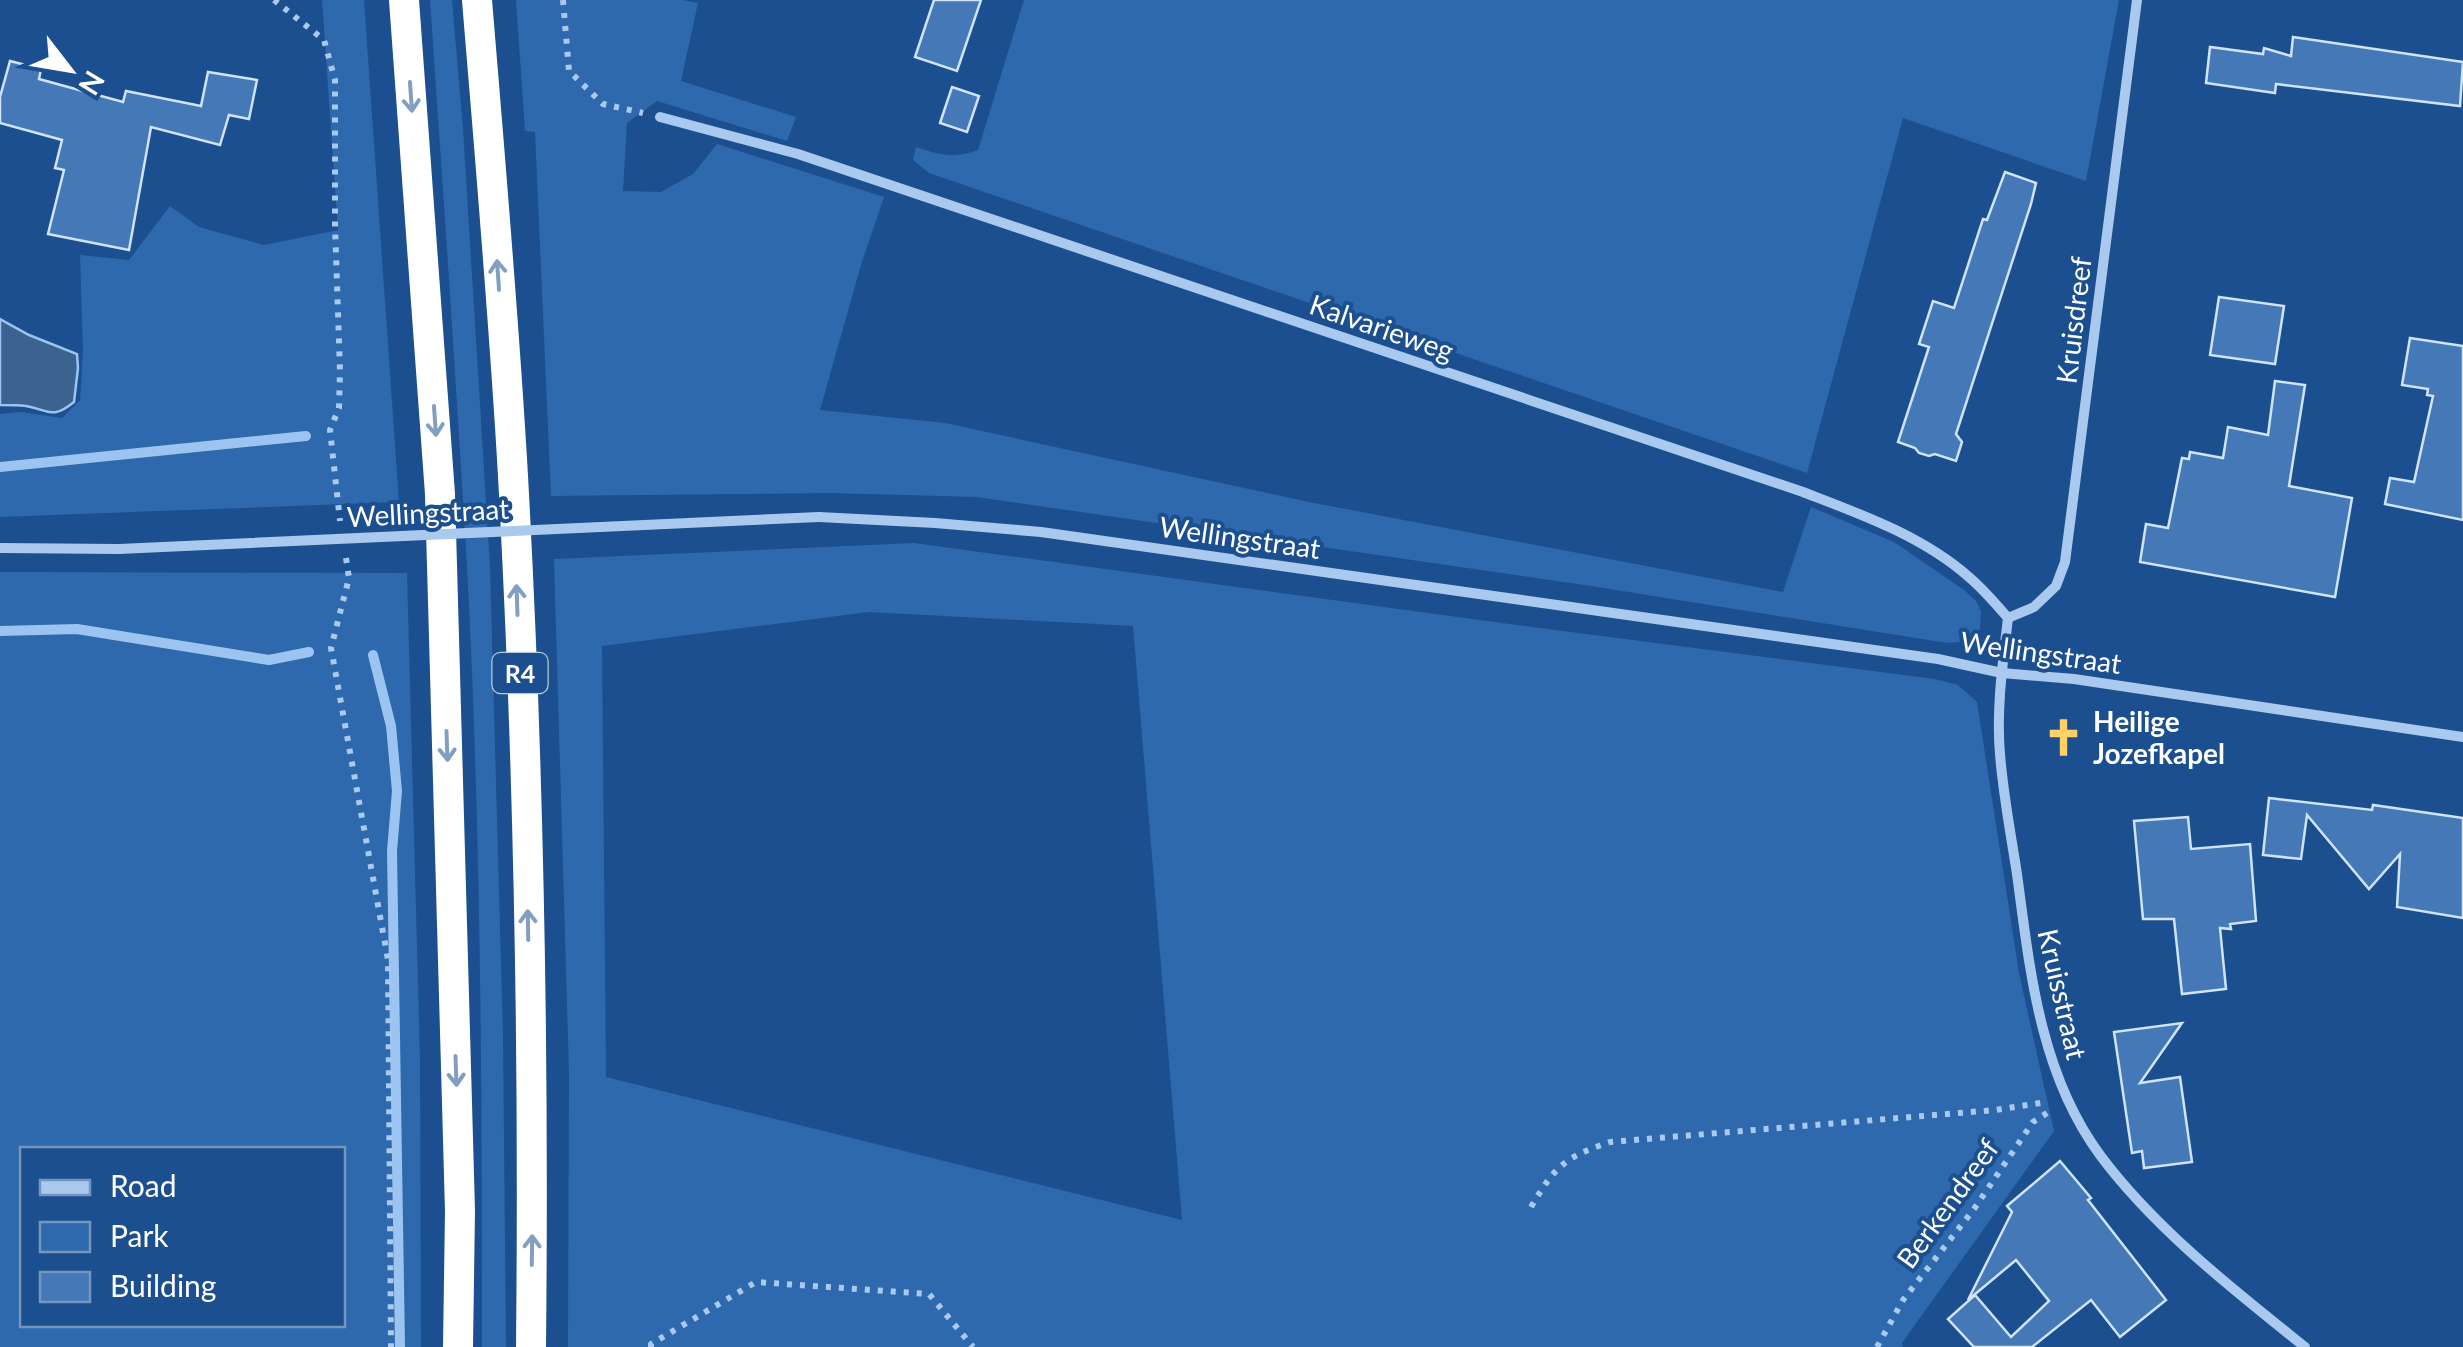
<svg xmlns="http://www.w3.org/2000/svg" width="2463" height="1347" font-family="Lato,sans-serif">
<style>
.green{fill:#2e69ad;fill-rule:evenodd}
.water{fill:#3c6290;stroke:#9cc4f0;stroke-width:2.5}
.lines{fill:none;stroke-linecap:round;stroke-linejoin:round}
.stream{stroke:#9cc4f0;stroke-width:10}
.building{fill:#4478b7;stroke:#cfe3fa;stroke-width:2.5}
.path{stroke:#a9c9ee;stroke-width:6;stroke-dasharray:5 8;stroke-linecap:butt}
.minor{stroke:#a9c9ee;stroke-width:10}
.motorway{stroke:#fff;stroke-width:30}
.minor-bridge{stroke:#a9c9ee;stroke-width:10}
.oneway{stroke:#829ec1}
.labels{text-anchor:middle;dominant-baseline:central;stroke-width:8;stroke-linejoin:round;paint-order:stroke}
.shield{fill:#1b4f8f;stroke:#bbcadd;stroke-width:2.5}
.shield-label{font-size:25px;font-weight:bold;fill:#fff}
.street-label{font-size:28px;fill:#fff;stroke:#1b4f8f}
.poi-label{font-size:28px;font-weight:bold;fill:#fff;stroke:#1b4f8f;text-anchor:start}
</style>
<rect width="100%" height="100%" fill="#1b4f8f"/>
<g class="green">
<polygon points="322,0 364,0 399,502 0,517 0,414 21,412 62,418 80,400 83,352 80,255 129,260 170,206 199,227 264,245 338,230"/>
<path d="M430 0H452L463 129 490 567 503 1036 506 1347H482C482 1087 481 826 467 567 456 378 443 189 430 0Z"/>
<path d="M516 0H682L698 3 681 81 796 117 787 141 657 101 627 123 623 191 661 192 693 174 717 144 884 197 861 265 820 410 945 423 1309 502 1783 592 1811 507 1894 542 1964 590 1976 601 1981 611 1980 629C1969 642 1957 644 1941 642L1591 586 977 497 831 493 551 496 535 132 525 131Z"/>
<path d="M1024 0H2119L2086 181 1903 118 1807 473 929 173 913 160 916 147C940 155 954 159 978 150Z"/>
<path d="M914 543 1532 627 1935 679 1958 685 1977 702 2019 973 2054 1131 1902 1343 1903 1347H568L569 1073 554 559ZM869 612 1133 626 1182 1220 606 1077 602 646Z"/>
<path d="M0 572 407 573 420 1059 421 1347H0ZM22 1150H342V1324H22Z"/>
</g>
<path class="water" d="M0 319 29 335 77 354 78 368 74 402C52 420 49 410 26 406 18 405 9 405 0 405Z"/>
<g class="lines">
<g class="stream">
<polyline points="0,467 306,436"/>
<polyline points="0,631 77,629 269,660 309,652"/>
<polyline points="373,655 391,726 397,791 392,851 400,1347"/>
</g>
</g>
<g class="building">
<polygon points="934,0 981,0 957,71 915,57"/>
<polygon points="2293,37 2463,62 2460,106 2276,84 2275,93 2206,83 2210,47 2263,54 2264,48 2291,56"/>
<polygon points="10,61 41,69 39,79 123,102 126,91 201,106 208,72 257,80 249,119 229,115 220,145 151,127 129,250 48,234 64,170 55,168 62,140 0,123 0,97"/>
<polygon points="952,87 979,96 967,132 940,123"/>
<polygon points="2005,172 2036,183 2031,204 1956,434 1962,442 1956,461 1935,454 1929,456 1919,453 1915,448 1898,442 1929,347 1919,344 1933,301 1954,308 1983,219 1987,220"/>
<polygon points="2219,297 2284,306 2275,364 2210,355"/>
<polygon points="2410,338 2463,346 2463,520 2385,504 2390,478 2414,482 2433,396 2427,395 2428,389 2402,385"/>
<polygon points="2275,381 2305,385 2289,486 2352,498 2335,597 2140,562 2146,524 2168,528 2182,458 2189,459 2190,452 2223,458 2228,427 2268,435"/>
<polygon points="2269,798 2372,810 2373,805 2463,818 2463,918 2397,907 2400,854 2369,889 2307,815 2301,859 2263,855"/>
<polygon points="2188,817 2191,849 2250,844 2256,921 2230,924 2231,929 2220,928 2226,989 2182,994 2174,919 2143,919 2134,821"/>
<polygon points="2182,1023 2140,1083 2180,1077 2192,1162 2144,1168 2142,1151 2132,1153 2114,1032"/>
<polygon points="2060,1161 2091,1198 2088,1200 2166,1300 2120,1337 2091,1300 2032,1347 1974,1347 1948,1319 1975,1295 2011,1337 2049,1301 2016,1260 1968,1300 2012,1212 2007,1206"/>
</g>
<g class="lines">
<g class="path">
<polyline points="274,0 324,40 335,80 335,225 340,371 339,408 330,430 340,521"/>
<polyline points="563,0 569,71 603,104 643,113"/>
<polyline points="346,558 349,578 331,648 388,960 391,1347"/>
<path d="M1531 1207C1555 1166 1565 1157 1610 1142L1995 1110 2047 1102"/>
<polyline points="651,1347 651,1344 756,1282 929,1294 973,1347"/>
<polyline points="1877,1347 1903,1300 1974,1209 2033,1122 2050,1111"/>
</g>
<g class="minor">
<path d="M660 117 798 154 1803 492C1860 514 1923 536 1970 578 1984 590 1996 604 2008 618 2003 662 1996 709 2000 754 2003 794 2011 835 2017 874 2030 971 2040 1074 2100 1155 2155 1229 2234 1290 2305 1347"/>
<polyline points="819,517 935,523 1041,532 1938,659 2002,673 2074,679 2463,737"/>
<polyline points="0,548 119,549"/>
<polyline points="2008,618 2034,607 2056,586 2065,562 2137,0"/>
</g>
<g class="motorway">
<polyline points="404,0 440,494 460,1211 458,1347"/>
<path d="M477 0C490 158 504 317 513 476 529 766 534 1057 531 1347"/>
</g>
<polyline class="minor-bridge" points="119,549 819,517"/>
</g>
<defs><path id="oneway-shaft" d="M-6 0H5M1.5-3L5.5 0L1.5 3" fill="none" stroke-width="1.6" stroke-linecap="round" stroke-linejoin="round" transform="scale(2.5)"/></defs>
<g class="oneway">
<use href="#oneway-shaft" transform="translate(411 97) rotate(86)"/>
<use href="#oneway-shaft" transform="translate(498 275) rotate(-94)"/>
<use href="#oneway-shaft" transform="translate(435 421) rotate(86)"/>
<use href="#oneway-shaft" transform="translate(517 600) rotate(-92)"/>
<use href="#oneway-shaft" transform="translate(447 746) rotate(88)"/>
<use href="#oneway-shaft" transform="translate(528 925) rotate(-91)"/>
<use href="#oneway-shaft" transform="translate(456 1071) rotate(88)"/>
<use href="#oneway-shaft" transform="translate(532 1250) rotate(-89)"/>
</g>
<defs>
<symbol id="church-bare" viewBox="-9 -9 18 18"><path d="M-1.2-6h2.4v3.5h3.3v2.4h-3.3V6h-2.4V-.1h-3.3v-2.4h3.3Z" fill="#ffd166" stroke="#1b4f8f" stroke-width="2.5" paint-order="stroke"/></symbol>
</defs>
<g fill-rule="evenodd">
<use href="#church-bare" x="2036" y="710" width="55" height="55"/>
</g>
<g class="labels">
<rect class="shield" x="492.5" y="653" width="55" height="40" rx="8"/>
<g class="shield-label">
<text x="520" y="673">R4</text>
</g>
<g class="street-label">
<text transform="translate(2073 320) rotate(-83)">Kruisdreef</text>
<text transform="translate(1382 327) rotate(19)">Kalvarieweg</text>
<text transform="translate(428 512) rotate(-3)">Wellingstraat</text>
<text transform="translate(1240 537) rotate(8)">Wellingstraat</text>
<text transform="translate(2041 652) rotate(8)">Wellingstraat</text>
<text transform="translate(2063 994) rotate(77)">Kruisstraat</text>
<text transform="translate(1947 1203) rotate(-54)">Berkendreef</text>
</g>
<g class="poi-label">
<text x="2093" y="721">Heilige<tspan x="2093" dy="32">Jozefkapel</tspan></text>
</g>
</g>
<rect x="20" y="1147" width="325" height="180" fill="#1b4f8f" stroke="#7695bc" stroke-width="2.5"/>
<rect x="40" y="1180" width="50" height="15" fill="#a9c9ee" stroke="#7695bc" stroke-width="2.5"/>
<text x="110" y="1197" font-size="30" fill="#ffffff">Road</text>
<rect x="40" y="1222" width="50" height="30" fill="#2e69ad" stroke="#7695bc" stroke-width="2.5"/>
<text x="110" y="1247" font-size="30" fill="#ffffff">Park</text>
<rect x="40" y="1272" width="50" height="30" fill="#4478b7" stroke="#7695bc" stroke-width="2.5"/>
<text x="110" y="1297" font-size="30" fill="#ffffff">Building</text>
<g transform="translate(70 70) rotate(121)" stroke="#1b4f8f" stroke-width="8" paint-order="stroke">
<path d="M0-8L18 38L0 25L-18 38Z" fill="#ffffff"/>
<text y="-15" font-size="28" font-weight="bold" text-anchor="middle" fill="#ffffff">N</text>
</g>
</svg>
